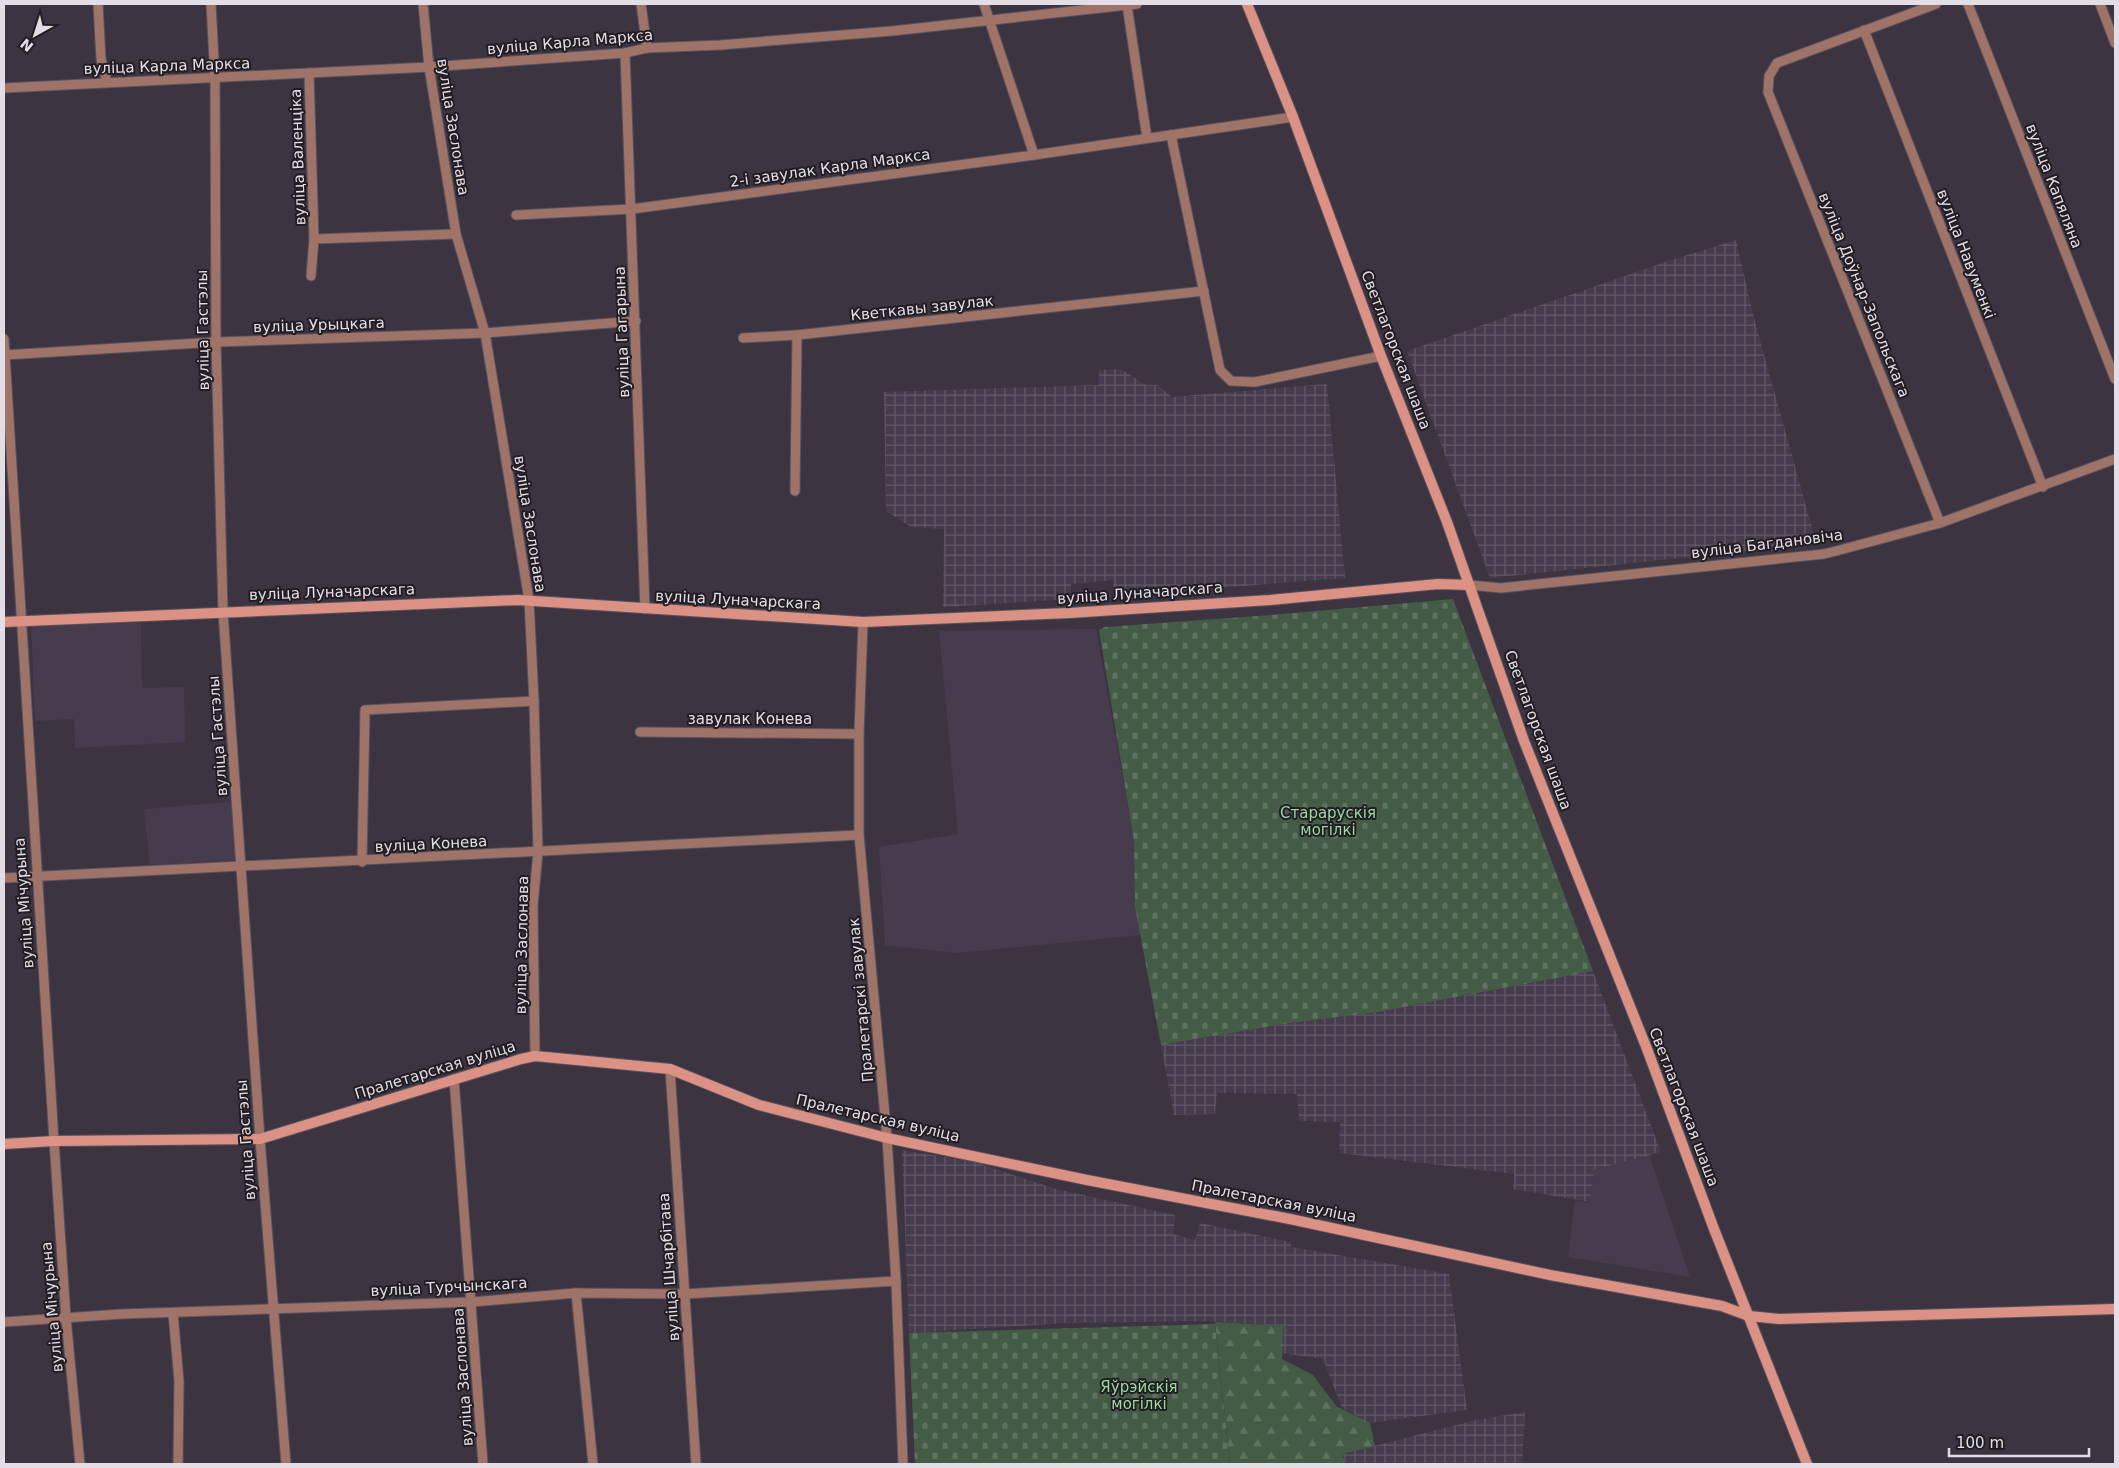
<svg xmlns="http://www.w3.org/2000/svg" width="2119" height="1468" font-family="'DejaVu Sans',sans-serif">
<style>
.built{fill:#473c4e}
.industrial{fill:url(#industrial-grid)}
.forest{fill:url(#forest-firs)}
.cemetery{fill:url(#cemetery-stones)}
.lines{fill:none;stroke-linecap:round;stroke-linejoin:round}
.street-casing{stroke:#5a535f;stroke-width:11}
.secondary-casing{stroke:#5a535f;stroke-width:12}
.street{stroke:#a07369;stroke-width:9}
.secondary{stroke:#db9284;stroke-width:10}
.labels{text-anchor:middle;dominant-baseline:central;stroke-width:4;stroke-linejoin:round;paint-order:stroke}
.street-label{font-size:15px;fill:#e3dee6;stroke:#211d23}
.park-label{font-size:15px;fill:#9bda9f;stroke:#211d23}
</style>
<defs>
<pattern id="industrial-grid" width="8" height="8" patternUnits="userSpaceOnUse" patternTransform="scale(1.25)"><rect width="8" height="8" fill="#473c4e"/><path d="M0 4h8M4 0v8" fill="none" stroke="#615868"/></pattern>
<pattern id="forest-firs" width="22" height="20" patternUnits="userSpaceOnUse" patternTransform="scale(1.25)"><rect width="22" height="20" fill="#445b46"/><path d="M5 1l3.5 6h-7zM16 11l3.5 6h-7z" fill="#5f7261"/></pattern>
<pattern id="cemetery-stones" width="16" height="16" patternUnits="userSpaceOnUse" patternTransform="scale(1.25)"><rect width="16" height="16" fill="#445b46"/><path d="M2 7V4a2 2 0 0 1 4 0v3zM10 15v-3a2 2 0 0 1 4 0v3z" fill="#5f7261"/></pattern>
</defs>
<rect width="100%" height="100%" fill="#3c3441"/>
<g class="built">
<polygon points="141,622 142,688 184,687 185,742 75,748 74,719 35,721 31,627"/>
<polygon points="1096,629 1151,934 957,953 885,945 879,847 958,834 939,631"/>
<polygon points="231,802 236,860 150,865 144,809"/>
<polygon points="1649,1154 1690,1277 1568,1257 1575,1201 1590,1202 1594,1170"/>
</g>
<g class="industrial">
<polygon points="1736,240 1754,318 1816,542 1805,545 1490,578 1407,351 1668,261"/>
<polygon points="1121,369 1146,385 1158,385 1172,397 1327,384 1345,578 1114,596 1113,580 1071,584 1071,599 943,607 944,529 911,527 886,511 884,392 1098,385 1099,370"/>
<polygon points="1593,971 1661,1152 1594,1170 1590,1202 1513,1189 1514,1174 1339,1153 1340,1122 1299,1121 1297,1094 1217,1093 1215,1114 1174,1115 1161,1045 1283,1024 1378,1012"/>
<polygon points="902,1150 974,1162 1056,1189 1175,1215 1173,1234 1195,1240 1200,1223 1291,1242 1291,1247 1449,1274 1467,1410 1370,1423 1342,1408 1323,1359 1281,1353 1283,1326 1206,1321 1065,1323 909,1333"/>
<polygon points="1525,1412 1522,1464 1346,1464 1342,1454 1476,1420"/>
</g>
<polygon class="forest" points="1215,1322 1283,1326 1282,1359 1313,1375 1336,1406 1370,1423 1375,1446 1342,1454 1346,1464 1230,1464"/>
<g class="cemetery">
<polygon points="1453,599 1593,971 1378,1012 1283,1024 1161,1045 1135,907 1134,841 1099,630 1105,627 1271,615"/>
<polygon points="1215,1324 1230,1464 915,1464 909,1333"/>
</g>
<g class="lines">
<defs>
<g id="street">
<polyline points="98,4 101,59 107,82"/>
<polyline points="211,4 215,79 216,342 223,612 260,1139 286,1464"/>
<polyline points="423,4 429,67 456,234 485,333 529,600 534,701 538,852 533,905 535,1056"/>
<polyline points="641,4 647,48"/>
<polyline points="984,4 1034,155"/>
<polyline points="1936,4 1777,63 1769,76 1768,92 1940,523"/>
<polyline points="1968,4 2115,379"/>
<polyline points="2100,4 2115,43"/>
<polyline points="1127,5 1147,138"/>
<polyline points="1864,30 2043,487"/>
<polyline points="625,53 645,609"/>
<polyline points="309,73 314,239 311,276"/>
<polyline points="4,88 429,67 625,53 647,48 720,45 892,31 1137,4"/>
<polyline points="1171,135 1220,370 1231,381 1255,382 1381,356"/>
<polyline points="516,215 632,209 1034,155 1293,117"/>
<polyline points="314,239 456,234"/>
<polyline points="743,338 797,335"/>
<polyline points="4,339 54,1141 66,1318 80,1464"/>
<polyline points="4,355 216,342 485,333 636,321"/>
<polyline points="795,491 797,335 1204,291"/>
<polyline points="1469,585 1501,588 1824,554 1840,550 1940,523 2115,459"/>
<polyline points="863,622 859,734 859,835 887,1138 896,1281 903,1464"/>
<polyline points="640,732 859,734"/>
<polyline points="362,862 365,710 534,701"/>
<path d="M4 878C289 864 574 850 859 835"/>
<polyline points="670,1069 696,1464"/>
<polyline points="454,1079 483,1464"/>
<polyline points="576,1293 593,1464"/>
<polyline points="173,1313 179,1381 178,1464"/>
<polyline points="4,1322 122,1314 472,1302 576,1293 685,1294 896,1281"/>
</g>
<g id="secondary">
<polyline points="1247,4 1293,117 1381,356 1447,522 1524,741 1647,1049 1714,1229 1807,1464"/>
<polyline points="4,622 518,600 863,622 1069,613 1270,600 1438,584 1469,585"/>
<polyline points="4,1144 54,1141 260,1139 521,1059 535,1056 670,1069 759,1105 887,1138 1087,1180 1290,1219 1550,1275 1722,1306 1749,1316 1779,1319 2115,1309"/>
</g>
</defs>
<use href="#street" class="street-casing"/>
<use href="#secondary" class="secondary-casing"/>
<use href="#street" class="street"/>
<use href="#secondary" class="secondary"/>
</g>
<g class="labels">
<g class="street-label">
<text transform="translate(570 42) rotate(-5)">вуліца Карла Маркса</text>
<text transform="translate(167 66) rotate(-2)">вуліца Карла Маркса</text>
<text transform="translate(453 127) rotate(81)">вуліца Заслонава</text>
<text transform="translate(298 157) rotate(-92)">вуліца Валенціка</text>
<text transform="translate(830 168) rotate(-8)">2-і завулак Карла Маркса</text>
<text transform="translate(2054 186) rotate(69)">вуліца Капяляна</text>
<text transform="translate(1966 254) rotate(69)">вуліца Навуменкі</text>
<text transform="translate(1864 295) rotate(68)">вуліца Доўнар-Запольскага</text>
<text transform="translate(922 308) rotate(-6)">Кветкавы завулак</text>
<text transform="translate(319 325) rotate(-2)">вуліца Урыцкага</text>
<text transform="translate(203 330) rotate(-91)">вуліца Гастэлы</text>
<text transform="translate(622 332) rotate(-92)">вуліца Гагарына</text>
<text transform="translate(1396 350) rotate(69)">Светлагорская шаша</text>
<text transform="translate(530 524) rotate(81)">вуліца Заслонава</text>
<text transform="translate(1767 544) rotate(-7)">вуліца Багдановіча</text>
<text transform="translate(332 592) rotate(-2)">вуліца Луначарскага</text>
<text transform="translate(1140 593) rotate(-4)">вуліца Луначарскага</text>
<text transform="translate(738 600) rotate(3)">вуліца Луначарскага</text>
<text x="750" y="719">завулак Конева</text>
<text transform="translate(1538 730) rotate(70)">Светлагорская шаша</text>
<text transform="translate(218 736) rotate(-94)">вуліца Гастэлы</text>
<text transform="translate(431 844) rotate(-3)">вуліца Конева</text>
<text transform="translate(24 903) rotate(-94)">вуліца Мічурына</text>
<text transform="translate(522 945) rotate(-89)">вуліца Заслонава</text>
<text transform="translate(861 1000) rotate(-95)">Пралетарскі завулак</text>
<text transform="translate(435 1070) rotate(-17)">Пралетарская вуліца</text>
<text transform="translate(1684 1107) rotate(69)">Светлагорская шаша</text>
<text transform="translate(878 1118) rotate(13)">Пралетарская вуліца</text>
<text transform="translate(246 1140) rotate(-94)">вуліца Гастэлы</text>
<text transform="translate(1274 1201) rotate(11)">Пралетарская вуліца</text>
<text transform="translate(669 1267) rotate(-94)">вуліца Шчарбітава</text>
<text transform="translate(449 1287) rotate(-3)">вуліца Турчынскага</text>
<text transform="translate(52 1307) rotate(-95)">вуліца Мічурына</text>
<text transform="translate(463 1377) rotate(-94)">вуліца Заслонава</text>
</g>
<g class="park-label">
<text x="1328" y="813">Старарускія<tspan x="1328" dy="17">могілкі</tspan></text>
<text x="1139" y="1387">Яўрэйскія<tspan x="1139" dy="17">могілкі</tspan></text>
</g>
</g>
<rect width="2119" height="1468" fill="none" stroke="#e3dee6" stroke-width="10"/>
<g transform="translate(35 35) rotate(219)" stroke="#211d23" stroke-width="4" paint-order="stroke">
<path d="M0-4L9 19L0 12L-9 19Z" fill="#e3dee6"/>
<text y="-8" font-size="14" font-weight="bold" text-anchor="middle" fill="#e3dee6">N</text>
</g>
<path d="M1949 1448v8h140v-8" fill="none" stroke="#e3dee6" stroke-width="2.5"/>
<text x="1956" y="1448" font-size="15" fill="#e3dee6" stroke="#211d23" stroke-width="4" paint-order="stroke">100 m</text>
</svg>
